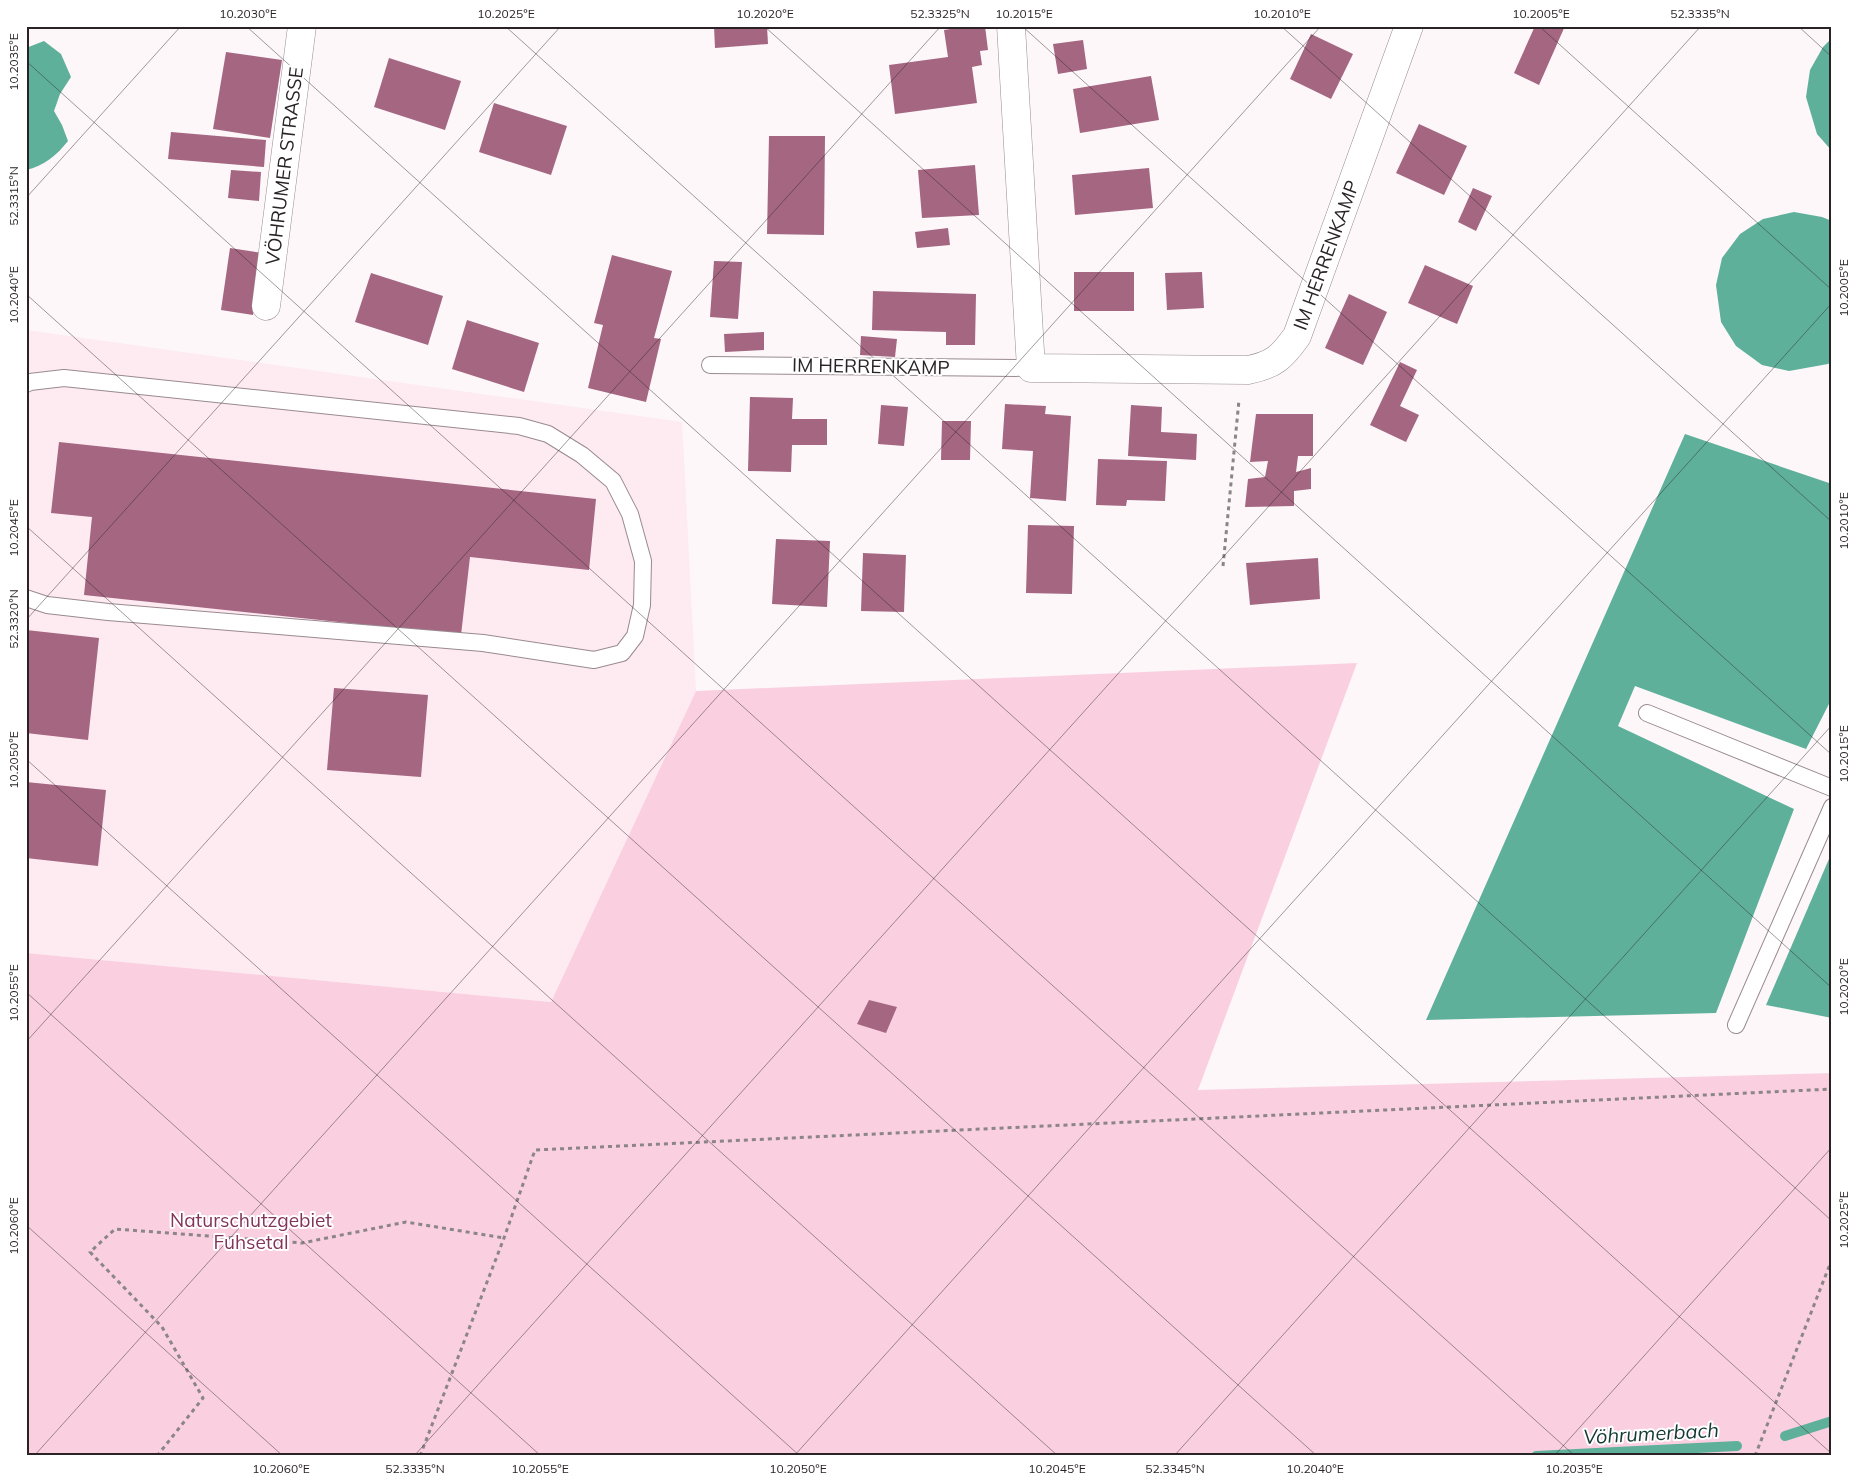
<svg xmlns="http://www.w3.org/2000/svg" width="1858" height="1482" font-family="Mulish,sans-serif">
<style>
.built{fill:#feeaf1}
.green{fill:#fad0e1}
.water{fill:#5fb09a}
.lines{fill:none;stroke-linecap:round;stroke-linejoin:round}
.stream{stroke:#5fb09a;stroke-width:10}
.building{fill:#a46681}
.lane-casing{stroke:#998a90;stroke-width:18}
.street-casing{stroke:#998a90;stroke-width:29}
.path{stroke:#8b8588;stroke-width:3;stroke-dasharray:4 4;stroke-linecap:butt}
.lane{stroke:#fff;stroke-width:16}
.street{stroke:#fff;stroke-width:28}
.ticks{fill:none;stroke:#292326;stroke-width:1;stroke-opacity:0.45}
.labels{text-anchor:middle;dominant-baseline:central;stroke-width:4;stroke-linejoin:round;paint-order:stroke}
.street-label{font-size:19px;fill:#292326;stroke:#fff}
.park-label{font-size:19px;fill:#83345b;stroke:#fff}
.water-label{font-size:20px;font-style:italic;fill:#153b31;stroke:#fff}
.neatline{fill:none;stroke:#292326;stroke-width:2}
.ticks-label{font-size:12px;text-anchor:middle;fill:#292326}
</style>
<rect width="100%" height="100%" fill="#fdf7f9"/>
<polygon class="built" points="26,330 682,422 696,691 551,1002 26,953"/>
<polygon class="green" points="1357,663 1198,1090 1832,1073 1832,1456 26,1456 26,953 551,1002 696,691"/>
<g class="water">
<polygon points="1832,38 1832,151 1817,134 1806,97 1810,70 1823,47"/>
<path d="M44 41 61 54 71 77 60 94 54 111 62 125 68 141C57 155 44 166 26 170V48Z"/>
<polygon points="1794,212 1822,217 1832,221 1832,361 1828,364 1789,371 1762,365 1736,346 1721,322 1716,285 1722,258 1740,234 1763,219"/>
<polygon points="1685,434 1832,484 1832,698 1806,749 1635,686 1618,726 1794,809 1716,1013 1426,1020"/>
<polygon points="1832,852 1832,1018 1766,1005"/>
</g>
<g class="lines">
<g class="stream">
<polyline points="1785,1436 1832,1421"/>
<polyline points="1536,1456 1737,1446"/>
</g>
</g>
<g class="building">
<polygon points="714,26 767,26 768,44 715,48"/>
<polygon points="970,26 985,26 988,50 980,51 982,65 972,67 977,103 895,114 889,65 948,57 944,30"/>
<polygon points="1535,26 1565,26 1539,85 1514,73"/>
<polygon points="1311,34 1353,54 1331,99 1290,79"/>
<polygon points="1083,40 1087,69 1058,74 1053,44"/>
<polygon points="226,52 282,60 270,138 213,129"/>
<polygon points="389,58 461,81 445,130 374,107"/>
<polygon points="1151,76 1159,120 1080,133 1073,89"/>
<polygon points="494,103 567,126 551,175 479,152"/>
<polygon points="1419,124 1467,146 1444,195 1396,173"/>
<polygon points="171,132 266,140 264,167 168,159"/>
<polygon points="769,136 825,136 824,235 767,234"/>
<polygon points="975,165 979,215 922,218 918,170"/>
<polygon points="1149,168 1153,208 1075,215 1072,175"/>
<polygon points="231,170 261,172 259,201 228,198"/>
<polygon points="1473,188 1492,196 1476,231 1458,222"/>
<polygon points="948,228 950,245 917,248 915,232"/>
<polygon points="230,248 262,253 253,315 221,310"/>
<polygon points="612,255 672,271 654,338 661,339 646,402 588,388 603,325 594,323"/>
<polygon points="714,261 742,262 738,319 710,317"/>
<polygon points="1425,265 1473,286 1457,324 1408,303"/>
<rect x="1074" y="272" width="60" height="39"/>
<polygon points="1202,272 1204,308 1167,310 1165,273"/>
<polygon points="371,273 443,296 428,345 355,322"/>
<polygon points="873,291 976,294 975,345 946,345 946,332 872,330"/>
<polygon points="1349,294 1387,312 1363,365 1325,348"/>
<polygon points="467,320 539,343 524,392 452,369"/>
<polygon points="764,332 764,350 725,352 724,334"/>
<polygon points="861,336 897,339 895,357 860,355"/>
<polygon points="1400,362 1417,370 1400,406 1419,415 1406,442 1370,425"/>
<polygon points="750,397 793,398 792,419 827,419 827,445 792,445 791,472 748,471"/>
<polygon points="1005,404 1046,406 1045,414 1071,416 1066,501 1030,498 1033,451 1002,449"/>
<polygon points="881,405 908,407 904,446 878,444"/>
<polygon points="1131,405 1162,407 1161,432 1197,434 1196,460 1128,456"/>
<polygon points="1256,414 1313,414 1313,456 1298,456 1296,472 1311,468 1311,489 1294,491 1294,506 1245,507 1248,479 1265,477 1268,461 1250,462"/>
<polygon points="942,421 971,421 970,460 941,460"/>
<polygon points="59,442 596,499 589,570 470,557 461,635 84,595 92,517 51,513"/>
<polygon points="1098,459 1167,461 1165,501 1127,500 1126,506 1096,505"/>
<polygon points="1028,525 1074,526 1072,594 1026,593"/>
<polygon points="776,539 830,541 827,607 772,604"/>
<polygon points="863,553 906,555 904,612 861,611"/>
<polygon points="1318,558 1320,599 1250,605 1246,563"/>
<polygon points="26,630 99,638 88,740 26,733"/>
<polygon points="334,688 428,695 421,777 327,770"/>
<polygon points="26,782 106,790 98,866 26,858"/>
<polygon points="869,1000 897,1007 886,1033 857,1024"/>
</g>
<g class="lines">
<defs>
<g id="lane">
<polyline points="710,365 1031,368"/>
<polyline points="26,384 30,382 64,378 519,426 548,434 582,455 613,481 630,514 643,561 642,605 635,636 622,653 594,660 483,643 108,612 47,605 26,598"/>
<polyline points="1647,713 1832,788"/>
<polyline points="1736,1025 1832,807"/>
</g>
<g id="street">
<path d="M1011 26 1031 368 1248 370C1274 365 1282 357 1297 336L1409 26"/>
<polyline points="266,306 302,26"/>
</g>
</defs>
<use href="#lane" class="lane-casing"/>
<use href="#street" class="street-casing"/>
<g class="path">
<polyline points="1223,566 1239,400"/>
<polyline points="157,1456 203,1398 162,1327 90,1252 115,1229 302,1243 406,1222 504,1238"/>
<polyline points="420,1456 504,1238 535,1150 1832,1089"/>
<polyline points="1755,1456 1832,1259"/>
</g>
<use href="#lane" class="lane"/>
<use href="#street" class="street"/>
</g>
<path class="ticks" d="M246 26 1832 1454M505 26 1832 1221M764 26 1832 988M1022 26 1832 755M1281 26 1832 522M1539 26 1832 290M1798 26 1832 57M26 61 1575 1456M26 198 181 26M26 294 1317 1456M26 526 1058 1456M26 620 561 26M26 759 800 1456M26 992 541 1456M26 1042 941 26M26 1225 283 1456M34 1456 1321 26M414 1456 1701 26M794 1456 1832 303M1174 1456 1832 725M1554 1456 1832 1147"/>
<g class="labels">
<g class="street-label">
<text transform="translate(284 166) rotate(-83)">VÖHRUMER STRASSE</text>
<text transform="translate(1326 255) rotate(-70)">IM HERRENKAMP</text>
<text transform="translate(871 366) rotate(1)">IM HERRENKAMP</text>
</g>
<g class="park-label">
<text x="251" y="1220">Naturschutzgebiet<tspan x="251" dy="22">Fuhsetal</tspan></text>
</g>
<g class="water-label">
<text transform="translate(1651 1433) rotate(-3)">Vöhrumerbach</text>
</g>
</g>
<rect width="1858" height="1482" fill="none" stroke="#ffffff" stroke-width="55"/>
<rect x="28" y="28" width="1802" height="1426" class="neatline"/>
<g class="ticks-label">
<text x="248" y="18">10.2030°E</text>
<text x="506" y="18">10.2025°E</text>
<text x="765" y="18">10.2020°E</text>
<text x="940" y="18">52.3325°N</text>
<text x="1024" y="18">10.2015°E</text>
<text x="1282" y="18">10.2010°E</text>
<text x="1541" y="18">10.2005°E</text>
<text x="1700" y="18">52.3335°N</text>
<text transform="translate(14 62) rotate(-90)" y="4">10.2035°E</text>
<text transform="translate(14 196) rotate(-90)" y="4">52.3315°N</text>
<text transform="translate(1844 288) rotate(-90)" y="4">10.2005°E</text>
<text transform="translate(14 295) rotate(-90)" y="4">10.2040°E</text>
<text transform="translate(1844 521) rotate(-90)" y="4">10.2010°E</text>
<text transform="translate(14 528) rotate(-90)" y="4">10.2045°E</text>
<text transform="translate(14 619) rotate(-90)" y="4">52.3320°N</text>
<text transform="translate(1844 754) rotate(-90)" y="4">10.2015°E</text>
<text transform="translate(14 760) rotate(-90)" y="4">10.2050°E</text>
<text transform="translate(1844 987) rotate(-90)" y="4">10.2020°E</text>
<text transform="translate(14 993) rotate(-90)" y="4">10.2055°E</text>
<text transform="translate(1844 1220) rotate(-90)" y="4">10.2025°E</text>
<text transform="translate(14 1226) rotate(-90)" y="4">10.2060°E</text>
<text x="281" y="1473">10.2060°E</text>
<text x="415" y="1473">52.3335°N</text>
<text x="540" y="1473">10.2055°E</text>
<text x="798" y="1473">10.2050°E</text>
<text x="1057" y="1473">10.2045°E</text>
<text x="1175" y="1473">52.3345°N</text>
<text x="1315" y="1473">10.2040°E</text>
<text x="1574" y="1473">10.2035°E</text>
</g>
</svg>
